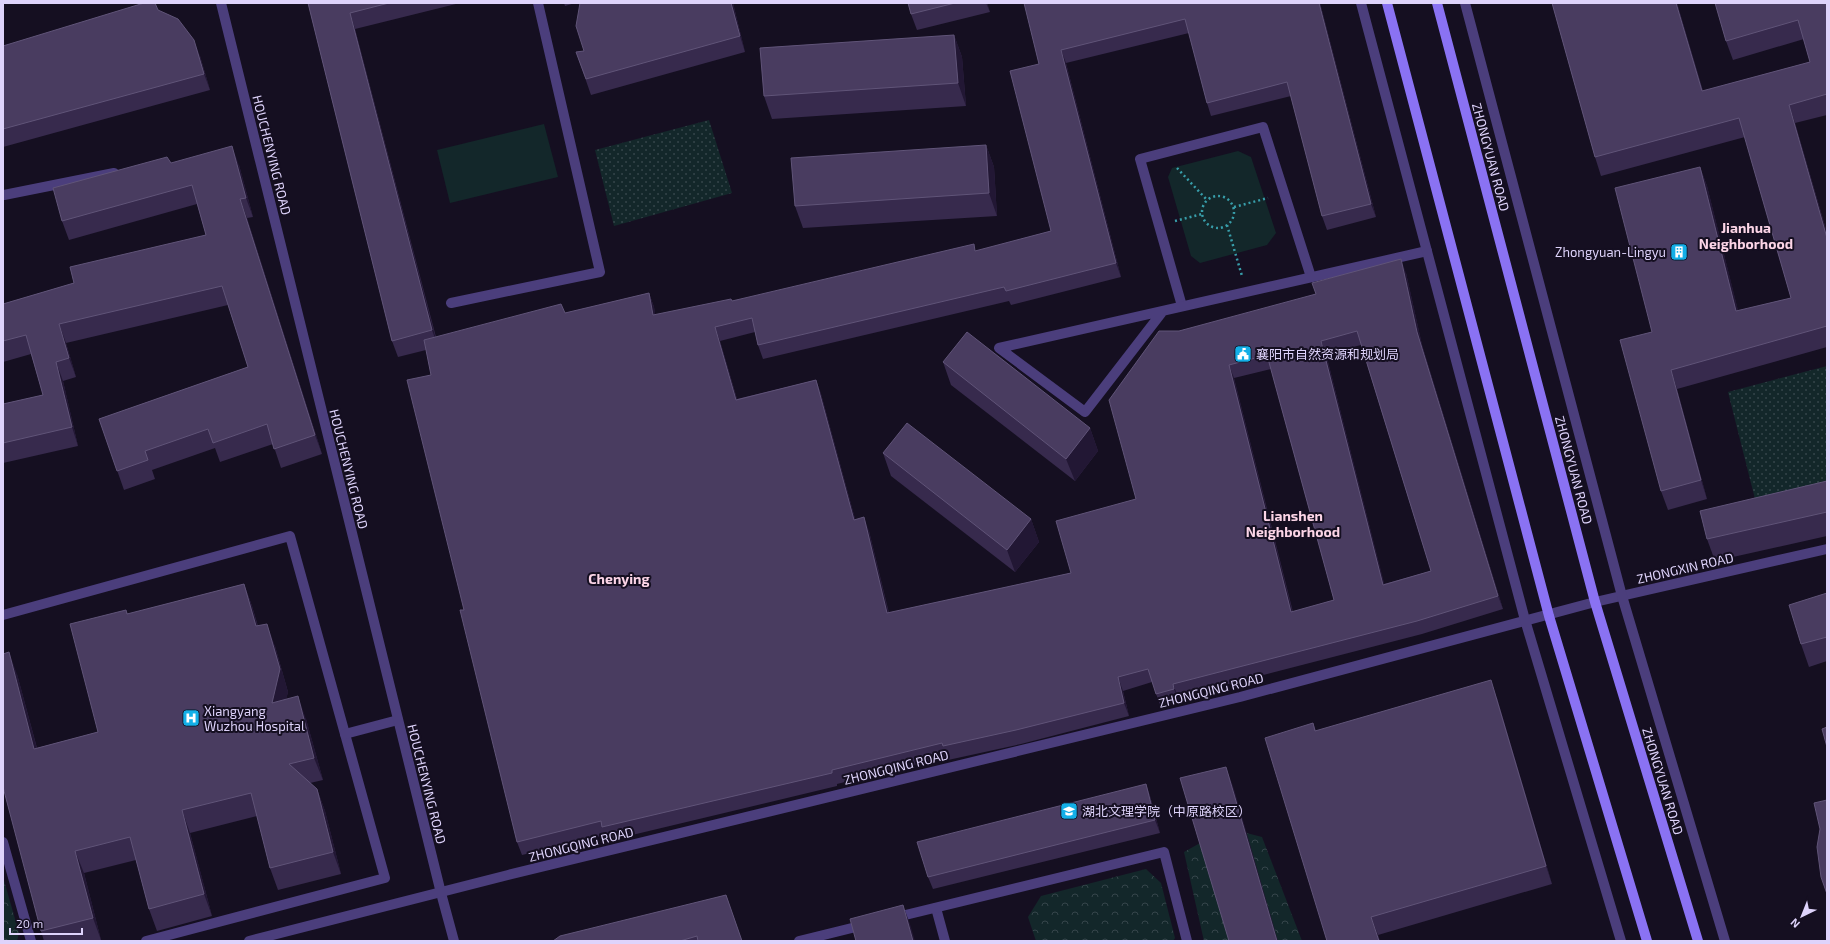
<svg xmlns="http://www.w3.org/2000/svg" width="1830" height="944" font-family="'Exo 2','Noto Sans SC',sans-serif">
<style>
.green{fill:#13272a}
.forest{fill:url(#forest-crowns)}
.park{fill:url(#park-dots)}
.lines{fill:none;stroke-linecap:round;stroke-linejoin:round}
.path{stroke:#389eaa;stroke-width:2.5;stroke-dasharray:2 3;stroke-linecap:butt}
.service{stroke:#4b3e7c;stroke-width:10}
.minor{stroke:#4b3e7c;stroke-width:10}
.tertiary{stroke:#4b3e7c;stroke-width:10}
.secondary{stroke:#8a72f3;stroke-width:10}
.wall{fill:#372a4d;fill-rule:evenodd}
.shaded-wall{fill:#221734}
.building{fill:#493c60;stroke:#605478;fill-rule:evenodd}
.labels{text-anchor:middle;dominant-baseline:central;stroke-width:4;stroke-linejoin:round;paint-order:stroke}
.street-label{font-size:13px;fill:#ded3fb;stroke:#150f21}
.poi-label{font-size:13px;fill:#ded3fb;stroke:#150f21;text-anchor:start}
.neighbourhood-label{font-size:14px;font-weight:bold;fill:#fcd5e7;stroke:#150f21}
</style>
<defs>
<pattern id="forest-crowns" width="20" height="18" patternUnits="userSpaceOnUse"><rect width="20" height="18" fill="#13272a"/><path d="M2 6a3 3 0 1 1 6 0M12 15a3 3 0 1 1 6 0" fill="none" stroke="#35454a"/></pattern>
<pattern id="park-dots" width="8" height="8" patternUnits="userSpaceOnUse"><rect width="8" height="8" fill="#13272a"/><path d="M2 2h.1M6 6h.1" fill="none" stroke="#35454a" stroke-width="1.8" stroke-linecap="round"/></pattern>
</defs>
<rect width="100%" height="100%" fill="#150f21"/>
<g class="green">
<polygon points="544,124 558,177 450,203 437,150"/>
<polygon points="1238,151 1251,157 1276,233 1267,245 1200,263 1191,256 1168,177 1172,168"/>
</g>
<g class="forest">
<polygon points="1227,828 1262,837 1302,941 1204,941 1184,852"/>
<polygon points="1146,869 1161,883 1175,938 1173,941 1036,941 1028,917 1041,896"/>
<polygon points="3,877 19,933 17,941 3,941"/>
</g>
<g class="park">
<polygon points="709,120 732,193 614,226 595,150"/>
<polygon points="1827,366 1827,481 1755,499 1728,392"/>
</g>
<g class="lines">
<g class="path">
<polyline points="1177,168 1207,200"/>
<circle cx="1218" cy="212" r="16"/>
<polyline points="1234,207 1268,198"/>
<polyline points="1175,221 1202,214"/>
<polyline points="1227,225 1242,276"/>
</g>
<g class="service">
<polyline points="4,195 114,173"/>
<polyline points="451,303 600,272 538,3"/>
<polyline points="1182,306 1140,159 1263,127 1311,277"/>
<polyline points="1163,311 1085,412 999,348 1427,251"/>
<polyline points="3,615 290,536 385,878 146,941"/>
<polyline points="345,734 398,720"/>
<polyline points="3,842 31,941"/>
<polyline points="936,908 945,941"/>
<polyline points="893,918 1164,852 1187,941"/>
<polyline points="799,941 864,925"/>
</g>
<g class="minor">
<polyline points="221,3 441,893 454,941"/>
<polyline points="249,941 508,875 1240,697 1595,602 1827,549"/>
</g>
<g class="tertiary">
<polyline points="1361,3 1525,620 1621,941"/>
<polyline points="1465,3 1622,596 1725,941"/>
</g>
<g class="secondary">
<polyline points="1387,3 1549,616 1647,941"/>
<polyline points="1437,3 1595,602 1698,941"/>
</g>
</g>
<g class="wall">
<path d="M308 3H460L355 29 436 337 565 313 649 293 654 307 655 315 732 301 976 251 1051 231 1039 64 1024 3H1320L1376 217 1327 230 1322 216 1291 96 1211 116 1207 103 1189 33 1066 63 1121 277 1011 305 1009 301 763 359 758 345 755 332 720 341 737 399 816 380 821 394 855 519 869 531 889 613 1071 573 1136 499 1179 331 1406 273 1422 345 1503 609 1422 634 1178 697 1179 703 1161 708 1152 682 1123 691 1129 716 1021 744 948 760 947 757 837 784V786L607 841 605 835 522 855 517 842 464 610 431 375 426 350 398 357 392 341ZM1361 345 1431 571 1384 584 1326 354ZM1271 369 1334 600 1293 612 1234 378Z"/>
<polygon points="564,3 575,3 565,6"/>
<polygon points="580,3 733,3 745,52 591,95 576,52 584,51"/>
<polygon points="908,3 987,3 990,12 917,30 911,14"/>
<polygon points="1552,3 1677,3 1703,91 1810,62 1804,39 1733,60 1726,41 1827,3 1827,115 1795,123 1827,233 1827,347 1677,389 1707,499 1668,510 1661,491 1652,332 1700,167 1707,186 1738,311 1791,298 1745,137 1601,176 1595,157"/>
<polygon points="158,10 200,56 210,90 3,147 3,46"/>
<polygon points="954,35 962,57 966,106 772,119 764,96"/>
<polygon points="986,145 994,167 997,216 803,228 795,206"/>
<polygon points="171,163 239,165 253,217 247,218 322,454 281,468 273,444 220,462 215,448 152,470 155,479 124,490 99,419 248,367 228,305 66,343 76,377 63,381 78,446 3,463 3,404 43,395 31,354 3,362 3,304 74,283 206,235 197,204 69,240 62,221"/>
<polygon points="943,362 1090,428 1098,451 1075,481 951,385"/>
<polygon points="883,453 1031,519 1039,542 1015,572 891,476"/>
<polygon points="1827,481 1827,536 1715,561 1707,539"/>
<polygon points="244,584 252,606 258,626 275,646 288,692 286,699 306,719 323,780 310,783 317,789 325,811 341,874 278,890 270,868 257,816 190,833 212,916 157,931 149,909 136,860 84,873 101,940 97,941 44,941 41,931 17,674 37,748 98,732 126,610 128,614"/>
<polygon points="1827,593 1827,661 1809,667 1801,644"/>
<polygon points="1497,698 1552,884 1378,935 1380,941 1327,941 1313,723 1316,731"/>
<polygon points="1146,784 1150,796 1160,833 933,889 928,877"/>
<polygon points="726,895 742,941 553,941"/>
</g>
<g class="shaded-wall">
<polygon points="731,3 733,3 745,52 740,36"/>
<polygon points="986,3 987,3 990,12"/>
<polygon points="1319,3 1320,3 1376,217 1371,204"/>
<polygon points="1676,3 1677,3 1708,110 1702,91"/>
<polygon points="350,13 355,29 438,347 432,330"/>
<polygon points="954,35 962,57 966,106 958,83"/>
<polygon points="194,40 200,56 210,90 204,74"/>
<polygon points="1061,50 1066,63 1121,277 1116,263"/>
<polygon points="1789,105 1795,123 1827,233 1827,238"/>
<polygon points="986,145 994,167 997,216 989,193"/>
<polygon points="232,146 239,165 253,217 246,198"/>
<polygon points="1700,167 1707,186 1743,330 1736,311"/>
<polygon points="240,199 247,218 322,454 315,435"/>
<polygon points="1401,259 1406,273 1422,345 1503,609 1498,596 1417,332"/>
<polygon points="649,293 654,307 658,329 653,315"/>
<polygon points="59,324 66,343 76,377 69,358"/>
<polygon points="715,327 720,341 741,413 736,400"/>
<polygon points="1321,341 1326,354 1388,598 1383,585"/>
<polygon points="56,362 63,381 78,446 72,427"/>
<polygon points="1229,365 1234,378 1296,626 1291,612"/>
<polygon points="1671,370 1677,389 1707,499 1701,480"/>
<polygon points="816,380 821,394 859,533 854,520"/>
<polygon points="1090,428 1098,451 1075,481 1066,459"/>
<polygon points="864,517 869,531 892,627 887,613"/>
<polygon points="1031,519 1039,542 1015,572 1007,550"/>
<polygon points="244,584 252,606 264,649 256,626"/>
<polygon points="267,624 275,646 288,692 280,726 272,703"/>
<polygon points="9,652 17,674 43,771 34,749"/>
<polygon points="1118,677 1123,691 1129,716 1124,703"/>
<polygon points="1491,680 1497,698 1552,884 1546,866"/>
<polygon points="1173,684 1178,697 1179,703 1174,689"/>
<polygon points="298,696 306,719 323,780 314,758"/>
<polygon points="1226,767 1234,789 1278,941 1277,941"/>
<polygon points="1146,784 1150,796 1160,833 1155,820"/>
<polygon points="317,789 325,811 341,874 333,852"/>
<polygon points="182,810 190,833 212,916 204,894"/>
<polygon points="75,851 84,873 101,940 93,918"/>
<polygon points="903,905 911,927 915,941 913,941"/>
<polygon points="1371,917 1378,935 1380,941 1379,941"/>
</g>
<g class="building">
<polygon points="144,3 155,3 158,10 178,19 194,40 204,74 3,129 3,46"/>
<polygon points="308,3 389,3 350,13 432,330 392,341"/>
<polygon points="580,3 731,3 740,36 586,79 576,52 584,51 576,26"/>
<polygon points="908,3 955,3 911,14"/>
<path d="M1024 3H1319L1371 204 1322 216 1287 82 1207 103 1185 19 1061 50 1116 263 1006 291 1004 287 758 345 752 318 715 327 736 400 816 380 854 520 864 517 887 613 1071 573 1056 521 1136 499 1109 400 1159 331H1179L1316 294 1312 283 1401 259 1417 332 1498 596 1417 621 1173 684 1174 689 1156 694 1148 669 1118 677 1124 703 1016 730 943 746 942 743 832 770V773L602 827 601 821 517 842 460 610H464L407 380 431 375 424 340 561 304 565 313 649 293 653 315 731 299 732 301 974 244 975 251 1051 231 1010 71 1039 64ZM1357 331 1431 571 1383 585 1321 341ZM1267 355 1334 600 1291 612 1229 365Z"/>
<polygon points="1552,3 1676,3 1702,91 1810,62 1798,20 1726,41 1715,3 1827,3 1827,94 1789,105 1827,238 1827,326 1671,370 1701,480 1661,491 1620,340 1652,332 1615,188 1700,167 1736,311 1791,298 1739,118 1595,157"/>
<polygon points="954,35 958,83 764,96 760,48"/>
<polygon points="986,145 989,193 795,206 791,158"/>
<polygon points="232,146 246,198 240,199 315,435 274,449 267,424 213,443 208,429 145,451 148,460 117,471 99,419 248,367 222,286 59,324 69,358 56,362 72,427 3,443 3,404 43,395 26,335 3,341 3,304 74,283 70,267 206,235 192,185 62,221 53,188 167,157 171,163"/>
<polygon points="967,332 1090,428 1066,459 943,362"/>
<polygon points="907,423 1031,519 1007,550 883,453"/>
<polygon points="1827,481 1827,512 1707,539 1700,511"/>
<polygon points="244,584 256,626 267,624 280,669 272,703 298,696 314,758 289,764 317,789 333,852 270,868 251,793 182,810 204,894 149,909 130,837 75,851 93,918 41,931 3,787 3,654 9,652 34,749 98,732 70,624 126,610 127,614"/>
<polygon points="1827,593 1827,637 1801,644 1789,605"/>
<polygon points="1491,680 1546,866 1371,917 1379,941 1327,941 1265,738 1313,723 1315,731"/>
<polygon points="1827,727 1827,747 1822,729"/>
<polygon points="1226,767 1277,941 1229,941 1180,778"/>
<polygon points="1146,784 1155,820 928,877 917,842"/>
<polygon points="1827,800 1827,894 1821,877 1817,847 1820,829 1814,803"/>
<polygon points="726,895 742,941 698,941 697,936 680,941 553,941 560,936"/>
<polygon points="903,905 913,941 856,941 850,919"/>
</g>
<defs>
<symbol id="building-square" viewBox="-11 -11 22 22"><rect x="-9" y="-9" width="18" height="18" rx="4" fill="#13afe7" stroke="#150f21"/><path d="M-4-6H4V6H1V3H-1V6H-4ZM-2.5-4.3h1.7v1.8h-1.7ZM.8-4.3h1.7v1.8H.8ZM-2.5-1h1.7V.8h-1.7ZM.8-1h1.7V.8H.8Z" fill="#fff"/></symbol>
<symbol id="civic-square" viewBox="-11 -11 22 22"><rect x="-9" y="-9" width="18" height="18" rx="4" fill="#13afe7" stroke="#150f21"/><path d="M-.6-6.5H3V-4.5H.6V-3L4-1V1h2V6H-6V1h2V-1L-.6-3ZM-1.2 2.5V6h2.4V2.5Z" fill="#fff"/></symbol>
<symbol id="hospital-square" viewBox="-11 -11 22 22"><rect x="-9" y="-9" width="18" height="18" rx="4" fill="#13afe7" stroke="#150f21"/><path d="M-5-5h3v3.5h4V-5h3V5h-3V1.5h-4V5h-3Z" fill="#fff"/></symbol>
<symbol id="university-square" viewBox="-11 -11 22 22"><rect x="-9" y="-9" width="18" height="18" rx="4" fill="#13afe7" stroke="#150f21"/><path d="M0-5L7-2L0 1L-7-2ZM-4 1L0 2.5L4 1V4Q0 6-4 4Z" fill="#fff"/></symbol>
</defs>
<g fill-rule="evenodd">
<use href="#building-square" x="1669" y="242" width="20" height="20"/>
<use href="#civic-square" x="1233" y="344" width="20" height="20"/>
<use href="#hospital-square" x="181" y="708" width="20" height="20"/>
<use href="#university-square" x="1059" y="801" width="20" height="20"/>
</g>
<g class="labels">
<g class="street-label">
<text transform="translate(272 155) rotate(76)">HOUCHENYING ROAD</text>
<text transform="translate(1491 157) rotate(75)">ZHONGYUAN ROAD</text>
<text transform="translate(349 469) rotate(76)">HOUCHENYING ROAD</text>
<text transform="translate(1574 470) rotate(75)">ZHONGYUAN ROAD</text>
<text transform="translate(1685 568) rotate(-13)">ZHONGXIN ROAD</text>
<text transform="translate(1211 690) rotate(-14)">ZHONGQING ROAD</text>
<text transform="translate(896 767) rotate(-14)">ZHONGQING ROAD</text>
<text transform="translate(1663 781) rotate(73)">ZHONGYUAN ROAD</text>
<text transform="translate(427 784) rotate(76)">HOUCHENYING ROAD</text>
<text transform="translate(581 844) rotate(-14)">ZHONGQING ROAD</text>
</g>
<g class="poi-label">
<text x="1666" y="252" text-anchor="end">Zhongyuan-Lingyu</text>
<text x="1256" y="354">襄阳市自然资源和规划局</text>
<text x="204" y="711">Xiangyang<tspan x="204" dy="15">Wuzhou Hospital</tspan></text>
<text x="1082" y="811">湖北文理学院（中原路校区）</text>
</g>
<g class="neighbourhood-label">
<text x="1746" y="227">Jianhua<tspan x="1746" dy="16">Neighborhood</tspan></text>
<text x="1293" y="515">Lianshen<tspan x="1293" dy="16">Neighborhood</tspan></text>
<text x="619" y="578">Chenying</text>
</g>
</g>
<rect width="1830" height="944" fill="none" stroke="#ded3fb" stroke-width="8"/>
<g transform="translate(1802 916) rotate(223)" stroke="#150f21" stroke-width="3" paint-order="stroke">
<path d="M0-3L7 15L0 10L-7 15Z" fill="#ded3fb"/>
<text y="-6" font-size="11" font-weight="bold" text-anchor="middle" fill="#ded3fb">N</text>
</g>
<path d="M10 928v6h72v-6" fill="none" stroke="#ded3fb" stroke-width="2"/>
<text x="16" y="928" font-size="12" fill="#ded3fb" stroke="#150f21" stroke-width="3" paint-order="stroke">20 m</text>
</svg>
